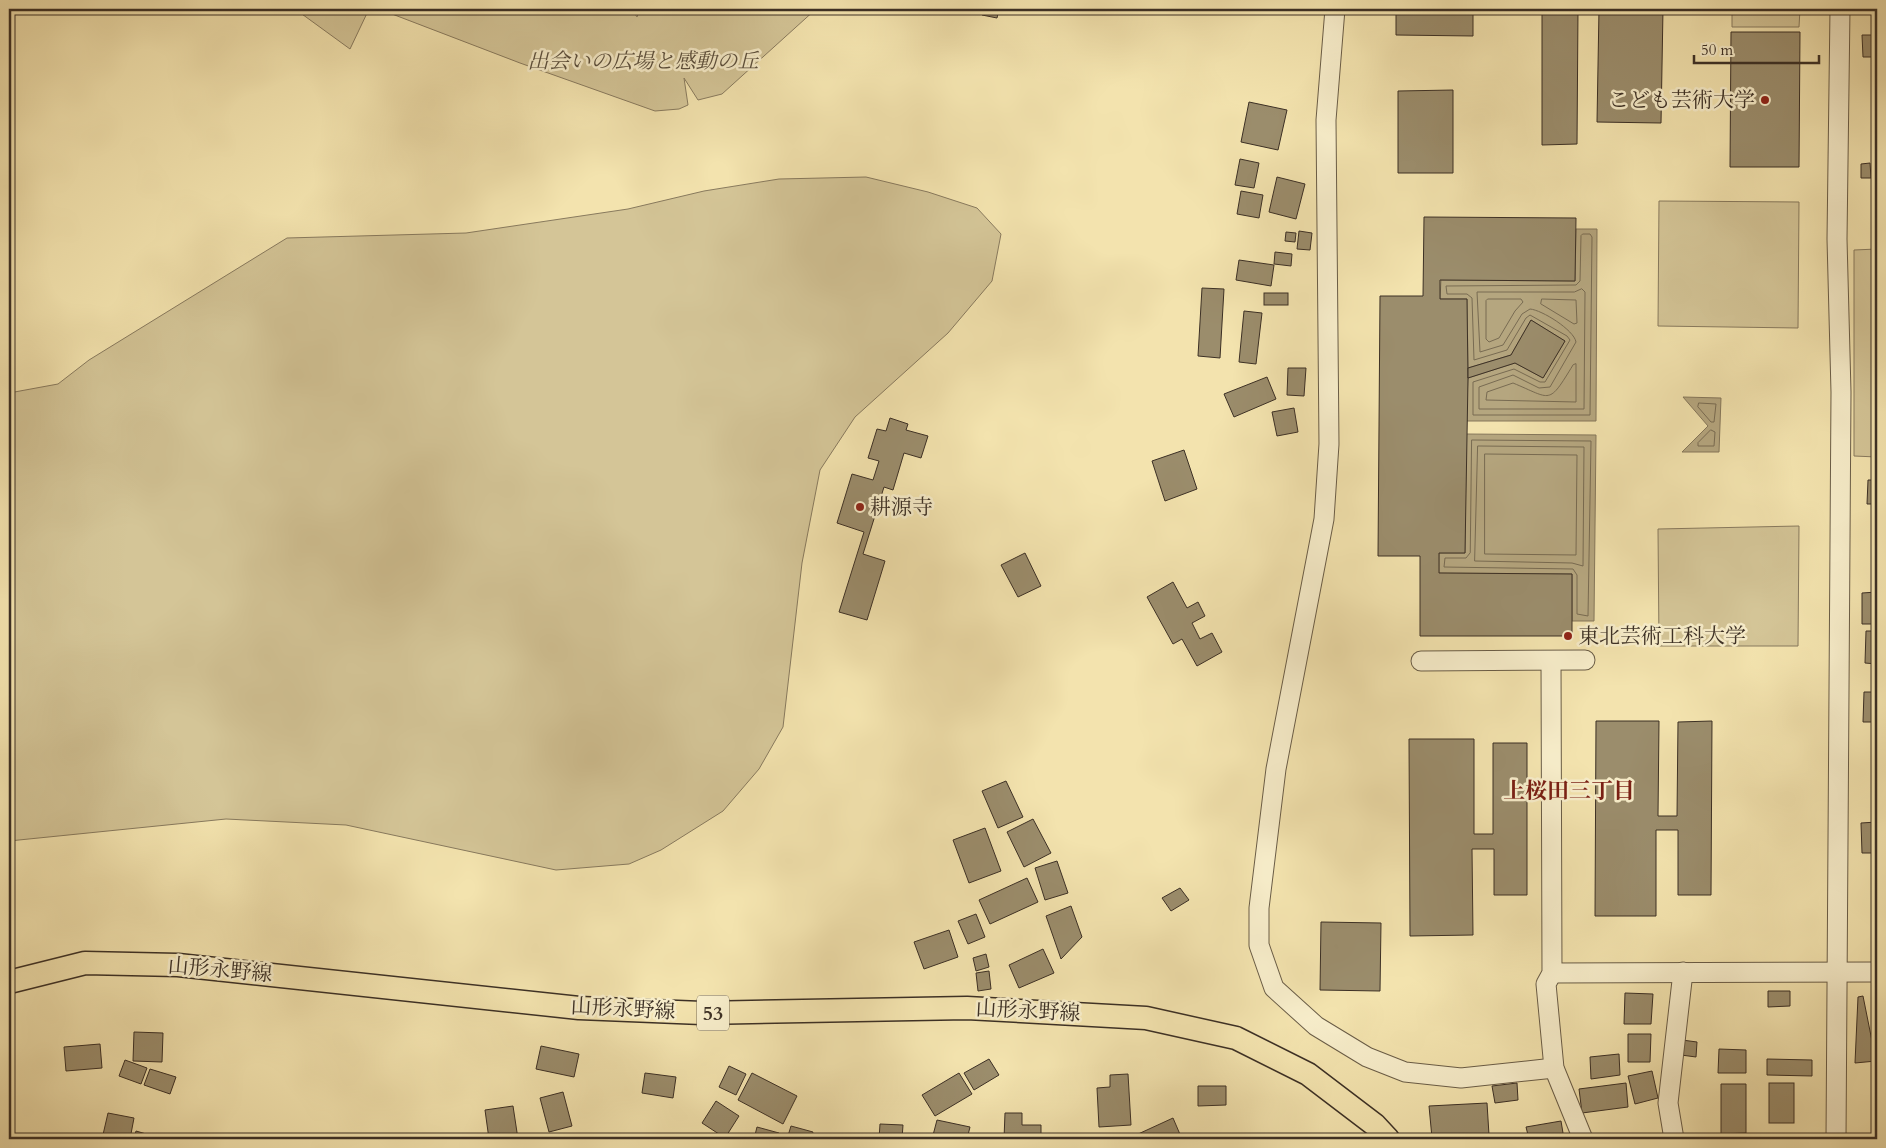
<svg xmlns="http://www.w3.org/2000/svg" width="1886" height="1148" font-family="Cardo,'Noto Serif JP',serif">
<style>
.green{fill:#d4c597;stroke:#887a5e}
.water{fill:#b5a67f;stroke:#85775b}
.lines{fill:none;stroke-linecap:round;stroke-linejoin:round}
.shore{stroke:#786b52;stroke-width:1}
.building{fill:#9b8d6c;stroke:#3c3025}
.minor-casing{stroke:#6a5d47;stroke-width:21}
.major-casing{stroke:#3c3025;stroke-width:25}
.minor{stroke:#f7edca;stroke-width:19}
.major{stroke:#f3e3ae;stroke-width:22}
.poi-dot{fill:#8f2418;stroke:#f7edca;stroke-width:2}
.labels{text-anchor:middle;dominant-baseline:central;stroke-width:5;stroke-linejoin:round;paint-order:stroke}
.shield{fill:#f7edca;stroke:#746956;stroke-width:1}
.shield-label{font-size:20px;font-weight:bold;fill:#3c3025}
.park-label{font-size:21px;font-style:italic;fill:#5a4e3c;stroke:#f7edca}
.poi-label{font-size:21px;fill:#3c3025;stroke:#f7edca;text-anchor:start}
.street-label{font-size:21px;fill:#3c3025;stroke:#f7edca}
.neighbourhood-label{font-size:22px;font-weight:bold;fill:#7a1f14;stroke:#f7edca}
</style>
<rect width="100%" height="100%" fill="#f3e3ae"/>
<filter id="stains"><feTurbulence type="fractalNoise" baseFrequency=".004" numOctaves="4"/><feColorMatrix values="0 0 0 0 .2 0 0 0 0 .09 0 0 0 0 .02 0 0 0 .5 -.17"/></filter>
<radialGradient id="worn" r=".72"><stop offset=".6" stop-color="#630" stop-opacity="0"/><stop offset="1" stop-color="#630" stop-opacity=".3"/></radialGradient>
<g class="green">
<polygon points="295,9 369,9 350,49"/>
<polygon points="379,9 632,9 637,17 640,9 816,9 722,94 698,100 684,78 688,105 679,109 655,111 520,63"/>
<polygon points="1732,9 1800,9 1799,27 1732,27"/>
<polygon points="866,177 928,192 977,208 1001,234 992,281 948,333 855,417 820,470 802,563 783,727 759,769 723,811 661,850 629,864 556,870 346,825 226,819 9,841 9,393 58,384 89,360 287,238 466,233 628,209 704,191 779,179"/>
<polygon points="1659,201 1799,202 1798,328 1658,326"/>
<polygon points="1877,249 1877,457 1854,456 1854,250"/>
<polygon points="1799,526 1798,646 1659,646 1658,529"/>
</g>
<g class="water">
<polygon points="1576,229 1597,229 1596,421 1466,421 1468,378 1515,363 1543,378 1565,341 1531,320 1511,355 1468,368 1467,299 1440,299 1441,280 1575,281"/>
<polygon points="1683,397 1721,398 1719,452 1682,452 1708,426"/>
<polygon points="1466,434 1596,435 1594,621 1572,621 1572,574 1439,573 1439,553 1465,553"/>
</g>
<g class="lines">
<g class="shore">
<polygon points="1583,234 1590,234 1592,237 1590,415 1473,415 1473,382 1514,369 1540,382 1545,382 1570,340 1567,336 1530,315 1526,318 1507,350 1474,360 1472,298 1467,294 1447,294 1446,286 1576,285 1580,281 1581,236"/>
<path d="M1582 289 1585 292 1584 409H1479V387L1513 375 1539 388 1550 387 1576 342C1574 330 1542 310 1530 309L1522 314 1503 345 1480 352 1477 292H1574Z"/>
<polygon points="1488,299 1521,299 1523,302 1515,311 1499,338 1489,342 1486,339 1486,301"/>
<polygon points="1542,299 1576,300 1577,323 1574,324 1541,304"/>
<path d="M1576 364V402L1486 400 1487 392 1513 383C1552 399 1548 406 1573 365Z"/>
<polygon points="1699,403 1716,404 1714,422 1711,422 1698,407"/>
<polygon points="1711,430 1715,432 1714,446 1698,446 1698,443"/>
<polygon points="1472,440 1591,441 1588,616 1577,614 1577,575 1573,569 1444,567 1445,558 1466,558 1470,553"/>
<polygon points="1478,446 1584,447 1583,566 1572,563 1475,561"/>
<polygon points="1485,454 1577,455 1576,555 1485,554"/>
</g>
</g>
<g class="building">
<polygon points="984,9 999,9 997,18 982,15"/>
<polygon points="1396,9 1473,9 1473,36 1396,35"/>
<polygon points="1542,9 1578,9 1577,144 1542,145"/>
<polygon points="1599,9 1663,9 1661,123 1597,122"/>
<polygon points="1731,32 1800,32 1799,167 1730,167"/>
<polygon points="1862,35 1877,35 1877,57 1863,57"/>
<polygon points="1872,61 1877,61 1877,91 1873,91"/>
<polygon points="1453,90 1453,173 1398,173 1398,91"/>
<polygon points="1249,102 1287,110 1278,150 1241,142"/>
<polygon points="1240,159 1259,163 1254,188 1235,185"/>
<polygon points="1870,163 1871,178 1861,178 1861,164"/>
<polygon points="1277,177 1305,184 1296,219 1269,212"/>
<polygon points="1241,191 1263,195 1259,218 1237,214"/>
<polygon points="1424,217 1576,218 1575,281 1440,280 1440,299 1467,299 1468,378 1465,553 1439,553 1439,573 1572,574 1572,636 1420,636 1420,556 1378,556 1380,296 1423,296"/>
<polygon points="1299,231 1312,233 1310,250 1297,249"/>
<polygon points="1286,232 1296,233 1295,242 1285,241"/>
<polygon points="1275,252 1292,254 1291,266 1274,264"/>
<polygon points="1239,260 1274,265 1271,286 1236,280"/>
<polygon points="1202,288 1224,289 1220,358 1198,356"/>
<rect x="1264" y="293" width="24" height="12"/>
<polygon points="1244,311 1262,313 1256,364 1239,362"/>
<polygon points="1531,320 1565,341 1543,378 1515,363 1468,378 1468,368 1511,355"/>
<polygon points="1288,368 1306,368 1304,396 1287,395"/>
<polygon points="1267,377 1276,399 1234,417 1224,394"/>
<polygon points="1294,408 1298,432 1277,436 1272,412"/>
<polygon points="890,418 908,424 906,430 928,436 921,458 904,453 893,490 884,487 863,554 885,561 867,620 839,612 864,532 837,523 852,474 873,480 879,461 868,458 877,429 886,431"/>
<polygon points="1184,450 1197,489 1165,501 1152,461"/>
<polygon points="1868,480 1877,480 1877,504 1867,504"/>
<rect x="1876" y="519" width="1" height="20"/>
<polygon points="1873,548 1877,548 1877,569 1872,569"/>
<polygon points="1025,553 1041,586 1018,597 1001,565"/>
<polygon points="1173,582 1187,608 1198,602 1205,616 1192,623 1200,639 1212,633 1222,652 1197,666 1182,639 1173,644 1147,597"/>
<polygon points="1877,592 1877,624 1862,624 1862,593"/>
<polygon points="1866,631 1877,631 1877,664 1865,663"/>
<polygon points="1864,692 1877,692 1877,722 1863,722"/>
<polygon points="1596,721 1659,721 1658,816 1677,816 1678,722 1712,721 1711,895 1678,895 1678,830 1656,830 1656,916 1595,916"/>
<polygon points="1409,739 1474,739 1474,834 1493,834 1493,743 1527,743 1527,895 1494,895 1494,849 1472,849 1473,935 1410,936"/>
<polygon points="1006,781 1023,817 998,828 982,791"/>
<polygon points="1033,819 1051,853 1024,867 1007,832"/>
<polygon points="1877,822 1877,853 1862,853 1861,823"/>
<polygon points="985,828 1001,871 969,883 953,840"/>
<polygon points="1057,861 1068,893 1045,900 1035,868"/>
<polygon points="1027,878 1038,902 990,924 979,900"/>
<polygon points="1180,888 1189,900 1171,911 1162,898"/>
<polygon points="1071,906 1082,937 1061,959 1046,916"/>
<polygon points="976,914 985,937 968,944 958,921"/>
<polygon points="1321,922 1381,923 1380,991 1320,990"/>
<polygon points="949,930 958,957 924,969 914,942"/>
<polygon points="1043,949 1054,973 1019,988 1009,965"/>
<polygon points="986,954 989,967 976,971 973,958"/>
<polygon points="989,971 991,989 978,991 976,973"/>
<polygon points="1768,991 1790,991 1790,1006 1768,1007"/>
<polygon points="1625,993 1653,994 1651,1024 1624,1024"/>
<polygon points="1863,996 1876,1061 1855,1063 1858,997"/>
<polygon points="134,1032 163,1033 162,1062 133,1061"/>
<polygon points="1628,1034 1651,1034 1650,1062 1628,1062"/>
<polygon points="1682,1040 1697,1042 1696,1057 1681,1055"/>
<polygon points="100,1044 102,1068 66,1071 64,1047"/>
<polygon points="541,1046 579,1054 574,1077 536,1069"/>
<polygon points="1719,1049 1746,1050 1746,1073 1718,1073"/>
<polygon points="1619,1054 1620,1075 1591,1079 1590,1057"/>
<polygon points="989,1059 999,1075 974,1090 964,1073"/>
<polygon points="1767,1059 1812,1060 1812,1076 1767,1075"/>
<polygon points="125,1060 147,1068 141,1084 119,1076"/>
<polygon points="729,1066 746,1074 736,1095 719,1087"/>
<polygon points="150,1069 176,1077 170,1094 144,1085"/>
<polygon points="1652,1071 1658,1098 1635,1104 1628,1076"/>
<polygon points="645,1073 676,1077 673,1098 642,1093"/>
<polygon points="752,1073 797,1096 783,1124 738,1100"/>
<polygon points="959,1073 972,1094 935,1116 922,1095"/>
<polygon points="1128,1074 1131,1125 1099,1127 1097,1088 1110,1087 1110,1075"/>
<polygon points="1517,1083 1518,1100 1495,1103 1492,1086"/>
<polygon points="1626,1083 1628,1107 1582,1113 1579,1089"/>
<rect x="1769" y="1083" width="25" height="40"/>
<polygon points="1721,1084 1746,1084 1746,1133 1721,1134"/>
<polygon points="1198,1086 1226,1086 1226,1105 1198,1106"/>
<polygon points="563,1092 572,1126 549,1132 540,1098"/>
<polygon points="716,1101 739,1116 725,1138 702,1123"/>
<polygon points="1487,1103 1489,1135 1432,1138 1429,1106"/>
<polygon points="513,1106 518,1139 489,1139 485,1110"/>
<polygon points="108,1113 134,1118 130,1139 102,1139"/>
<polygon points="1005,1113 1022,1113 1022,1125 1041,1125 1041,1139 1004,1139"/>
<polygon points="1173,1118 1182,1139 1137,1139 1136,1135"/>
<polygon points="937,1120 970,1127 967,1139 932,1139"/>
<polygon points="1561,1121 1564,1139 1529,1139 1526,1127"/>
<polygon points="880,1124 903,1125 902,1139 879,1139"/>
<polygon points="791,1126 813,1132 811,1139 787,1139"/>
<polygon points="757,1127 779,1133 777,1139 754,1139"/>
<polygon points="136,1131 153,1136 153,1139 134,1139"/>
<polygon points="1656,1136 1656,1139 1610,1139 1610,1138"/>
</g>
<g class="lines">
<defs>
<g id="minor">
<polyline points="1335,9 1326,120 1329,444 1324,519 1276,769 1259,908 1259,945 1274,988 1316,1026 1367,1057 1405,1072 1461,1078 1554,1068"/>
<polyline points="1421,661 1585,660"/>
<polyline points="1551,661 1552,973 1546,984 1554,1068 1583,1139"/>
<polyline points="1552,973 1877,972"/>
<polyline points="1674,1139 1668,1103 1683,972"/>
<polyline points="1836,1139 1841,392 1837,239 1840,9"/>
</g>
<polyline id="major" points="9,982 85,963 178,965 579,1008 702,1013 967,1008 1146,1018 1236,1038 1308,1074 1375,1125 1388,1139"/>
</defs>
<use href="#minor" class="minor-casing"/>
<use href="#major" class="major-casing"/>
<use href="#minor" class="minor"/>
<use href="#major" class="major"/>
</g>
<g class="poi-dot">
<circle cx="1765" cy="100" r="5"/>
<circle cx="860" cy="507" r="5"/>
<circle cx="1568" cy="636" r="5"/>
</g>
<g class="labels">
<rect class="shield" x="697" y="995.5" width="32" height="35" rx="4"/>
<g class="shield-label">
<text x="713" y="1013">53</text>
</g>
<g class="park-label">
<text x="643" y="61">出会いの広場と感動の丘</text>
</g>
<g class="poi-label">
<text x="1755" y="100" text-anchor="end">こども芸術大学</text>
<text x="870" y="507">耕源寺</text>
<text x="1578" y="636">東北芸術工科大学</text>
</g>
<g class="street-label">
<text transform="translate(220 970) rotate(5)">山形永野線</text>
<text transform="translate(623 1009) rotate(3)">山形永野線</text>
<text transform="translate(1028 1011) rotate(3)">山形永野線</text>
</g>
<g class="neighbourhood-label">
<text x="1569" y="791">上桜田三丁目</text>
</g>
</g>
<rect width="1886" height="1148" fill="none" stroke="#f3e3ae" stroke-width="30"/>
<rect x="10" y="10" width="1866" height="1128" fill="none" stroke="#3c3025" stroke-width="2.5"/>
<rect x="15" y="15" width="1856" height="1118" fill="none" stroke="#3c3025"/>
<path d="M1694 55v8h125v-8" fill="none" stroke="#3c3025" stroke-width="2.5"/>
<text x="1701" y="55" font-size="15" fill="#3c3025" stroke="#f7edca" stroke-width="4" paint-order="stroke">50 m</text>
<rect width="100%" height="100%" filter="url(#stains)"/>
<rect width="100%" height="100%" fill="url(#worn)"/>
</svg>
